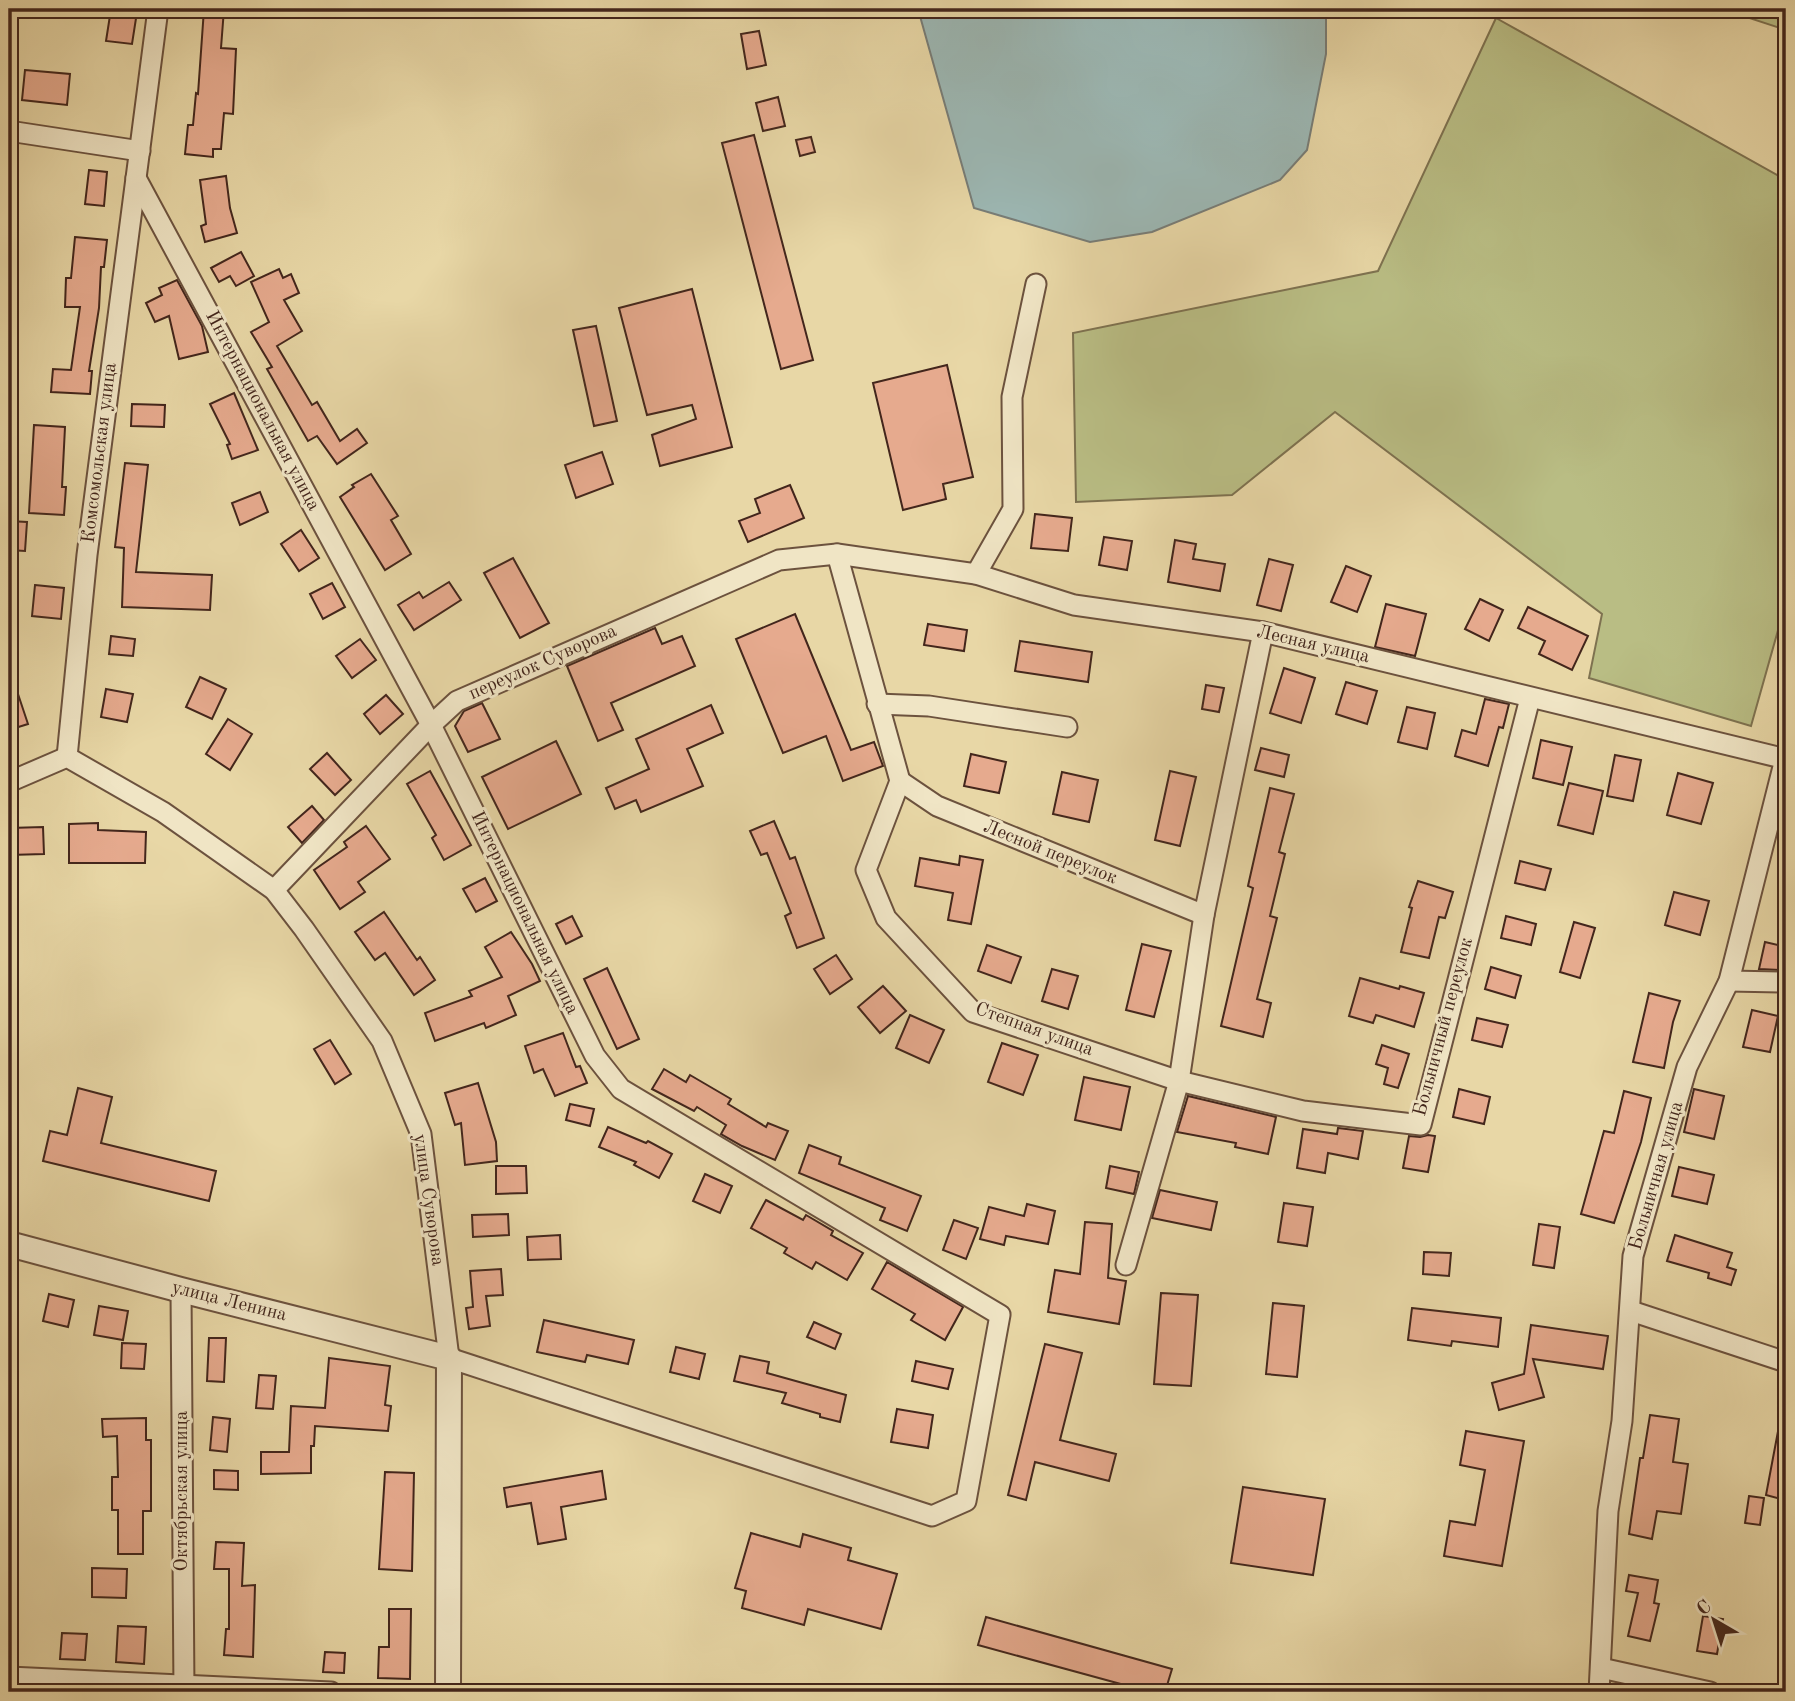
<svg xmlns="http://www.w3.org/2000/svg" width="1795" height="1701" font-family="'Old Standard TT',serif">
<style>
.green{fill:#b9bd84;stroke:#7e7250;stroke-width:2}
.water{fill:#9cb7b3;stroke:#787d77;stroke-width:2}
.building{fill:#e6aa8e;stroke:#43261c;stroke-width:2}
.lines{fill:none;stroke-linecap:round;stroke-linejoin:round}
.minor-casing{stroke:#6c523e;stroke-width:23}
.tertiary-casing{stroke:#6c523e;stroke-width:28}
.minor{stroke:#f0e5c5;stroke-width:19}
.tertiary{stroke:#f0e5c5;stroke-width:24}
.labels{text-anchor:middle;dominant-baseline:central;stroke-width:6;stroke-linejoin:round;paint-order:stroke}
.street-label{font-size:19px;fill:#43261c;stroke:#f0e5c5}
</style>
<rect width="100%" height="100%" fill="#e8d7a6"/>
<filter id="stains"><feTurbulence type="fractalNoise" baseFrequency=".00286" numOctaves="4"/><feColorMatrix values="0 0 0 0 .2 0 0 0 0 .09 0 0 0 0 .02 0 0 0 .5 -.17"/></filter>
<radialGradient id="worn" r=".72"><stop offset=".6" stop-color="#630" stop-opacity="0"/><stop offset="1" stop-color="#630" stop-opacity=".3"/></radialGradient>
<g class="green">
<polygon points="1722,9 1786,9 1786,30"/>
<polygon points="1496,18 1786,180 1786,602 1751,726 1589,678 1602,614 1335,412 1232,495 1076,502 1073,333 1378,271"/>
</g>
<polygon class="water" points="918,9 1326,9 1326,54 1307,150 1280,180 1152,232 1090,242 974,208"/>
<g class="building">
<polygon points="111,9 137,12 132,44 106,41"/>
<polygon points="204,9 224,9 221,48 236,49 233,114 224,113 221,149 213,149 213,157 185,154 188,125 193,125 196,93 198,94"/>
<polygon points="759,31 766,65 747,69 741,34"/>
<polygon points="25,70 70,74 67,105 22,100"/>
<polygon points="778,97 785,126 763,131 756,103"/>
<polygon points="754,135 813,360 781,369 722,143"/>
<polygon points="811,137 815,152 800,156 796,140"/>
<polygon points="89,170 107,172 104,206 85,204"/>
<polygon points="226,176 230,208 237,233 205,242 201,226 206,224 200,180"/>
<polygon points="75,237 107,240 104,267 101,267 99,308 89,371 92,371 90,394 51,392 53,369 71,370 80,307 65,307 66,278 71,278"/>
<polygon points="241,252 254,276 236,286 230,276 219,282 211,268"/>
<polygon points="279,269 283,278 291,274 299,293 284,300 302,331 277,346 312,405 317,402 340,441 357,429 367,443 337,464 317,436 308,441 267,369 272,367 251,332 269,322 251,282"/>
<polygon points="177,280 202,326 208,352 179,359 169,316 155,322 146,303 162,295 159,288"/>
<polygon points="692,289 732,447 660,466 652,435 696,419 692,405 647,415 619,308"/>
<polygon points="596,326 617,421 594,426 573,330"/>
<polygon points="947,365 973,477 943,484 946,499 903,510 873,383"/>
<polygon points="234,393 258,450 232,459 227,445 230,444 210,404"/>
<polygon points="132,404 165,405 164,427 131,426"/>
<polygon points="34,425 65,427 62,487 66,487 64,515 29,513"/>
<polygon points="602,452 613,484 576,498 565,465"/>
<polygon points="125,463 148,465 136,572 212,575 210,610 122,607 124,548 115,547"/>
<polygon points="371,474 398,516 391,520 411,554 385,570 340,497 354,487 352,485"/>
<polygon points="790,485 804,518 748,542 739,521 760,513 755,499"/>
<polygon points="260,492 268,512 240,525 232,503"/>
<polygon points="1035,514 1072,518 1068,551 1031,548"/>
<polygon points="9,521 27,522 25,551 9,550"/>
<polygon points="301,530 319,558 299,571 281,544"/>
<polygon points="1104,537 1132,541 1127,570 1099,565"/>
<polygon points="1175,540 1196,544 1193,559 1225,564 1220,591 1168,582"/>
<polygon points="513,558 549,623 520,638 484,573"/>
<polygon points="1269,559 1293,565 1281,611 1257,605"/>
<polygon points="1346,566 1371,576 1357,612 1331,602"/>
<polygon points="449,582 461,600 414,630 398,605 419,592 423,598"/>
<polygon points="332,583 345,607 323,619 310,594"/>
<polygon points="35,585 64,588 61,619 32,616"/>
<polygon points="1480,599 1503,610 1489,641 1465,629"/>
<polygon points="1386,604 1426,614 1415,656 1375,647"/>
<polygon points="1528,607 1588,636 1572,670 1539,654 1545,641 1518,628"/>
<polygon points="795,614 851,750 874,742 883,766 843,781 826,736 783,753 736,639"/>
<polygon points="928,624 967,630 964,651 924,645"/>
<polygon points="655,628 662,644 682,636 695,666 611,703 623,730 598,741 567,666"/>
<polygon points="111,636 135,639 133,656 109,654"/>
<polygon points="360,639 376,660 352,678 336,656"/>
<polygon points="1020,641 1092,652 1088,682 1015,671"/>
<polygon points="1284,668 1315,678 1301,723 1270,713"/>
<polygon points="11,673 28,724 9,730 9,674"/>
<polygon points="200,677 226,689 212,719 186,707"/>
<polygon points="1346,682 1377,691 1367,724 1336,714"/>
<polygon points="1206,685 1224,688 1219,712 1202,709"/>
<polygon points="106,689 133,694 127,722 101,717"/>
<polygon points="386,695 403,714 380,734 364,714"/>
<polygon points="1485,699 1509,704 1503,728 1499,727 1488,766 1455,756 1462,730 1476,734"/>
<polygon points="482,703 500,739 468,752 455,726 464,711"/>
<polygon points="711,705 723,733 687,749 703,786 641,812 636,800 615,809 606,788 649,769 636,739"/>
<polygon points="1407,707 1435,713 1427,749 1398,742"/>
<polygon points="228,719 252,734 230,770 206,754"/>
<polygon points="1541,740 1572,747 1563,785 1533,778"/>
<polygon points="556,741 581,794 508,829 482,777"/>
<polygon points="1261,748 1289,755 1284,777 1255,770"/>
<polygon points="327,753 351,780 335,795 310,769"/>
<polygon points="971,754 1006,762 999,793 964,786"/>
<polygon points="1615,755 1641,760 1633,801 1607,796"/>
<polygon points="430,771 471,845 444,860 432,838 436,835 407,784"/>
<polygon points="1170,771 1196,777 1180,846 1155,840"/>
<polygon points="1062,772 1098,780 1089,822 1053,814"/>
<polygon points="1678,773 1713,783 1701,824 1667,815"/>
<polygon points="1569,783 1603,791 1593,834 1558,825"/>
<polygon points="1270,788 1294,794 1279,852 1285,854 1270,916 1277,918 1257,999 1271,1003 1263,1037 1221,1026 1253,888 1248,886"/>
<polygon points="312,806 324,820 302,843 288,827"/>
<polygon points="774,821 790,859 795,857 824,938 797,948 785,916 791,913 767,853 761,855 750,831"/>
<polygon points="98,823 98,830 146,832 145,863 69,863 69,824"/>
<polygon points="366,826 390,859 358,882 365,892 340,909 314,870 347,847 344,842"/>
<polygon points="43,827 44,854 9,855 9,828"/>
<polygon points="960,856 983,860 971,924 948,920 953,893 915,886 920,858 959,865"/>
<polygon points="1520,861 1551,869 1545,890 1515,883"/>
<polygon points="485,878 497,901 476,912 463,889"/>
<polygon points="1418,881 1453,892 1445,918 1439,917 1429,958 1401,952 1412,908 1409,907"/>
<polygon points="1674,892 1709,901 1700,935 1665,925"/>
<polygon points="384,912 417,960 420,957 435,980 414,995 385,953 375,960 355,932"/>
<polygon points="572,916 582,936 566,944 556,924"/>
<polygon points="1506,916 1536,924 1531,945 1501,938"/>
<polygon points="1574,922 1595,928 1580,978 1560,972"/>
<polygon points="511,932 532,964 540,981 508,996 516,1015 486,1028 484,1023 435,1041 425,1013 472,996 469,991 502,977 485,947"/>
<polygon points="1765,942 1786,947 1782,970 1759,969"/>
<polygon points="1142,944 1171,951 1154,1017 1126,1010"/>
<polygon points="987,945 1021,957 1011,983 978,971"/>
<polygon points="836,955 852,979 830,994 814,969"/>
<polygon points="1491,967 1521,976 1515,998 1485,989"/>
<polygon points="607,968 639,1039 617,1049 584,979"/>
<polygon points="1052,969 1078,976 1068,1009 1042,1001"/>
<polygon points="1360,978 1399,989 1400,986 1424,993 1414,1027 1376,1015 1373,1023 1349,1016"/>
<polygon points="883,986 906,1011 880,1033 858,1007"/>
<polygon points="1649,993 1680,1001 1673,1022 1664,1068 1633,1062"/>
<polygon points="1752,1010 1778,1016 1770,1052 1743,1047"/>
<polygon points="910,1015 944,1030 929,1063 896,1048"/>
<polygon points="1477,1018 1508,1025 1502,1047 1472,1040"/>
<polygon points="563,1033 576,1067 580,1066 587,1083 555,1096 543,1069 534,1073 525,1046"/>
<polygon points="330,1040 351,1074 335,1084 314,1049"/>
<polygon points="1002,1043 1038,1055 1023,1095 988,1082"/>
<polygon points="1382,1045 1409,1054 1398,1088 1384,1084 1388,1068 1376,1064"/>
<polygon points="664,1069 686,1082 690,1075 731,1099 728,1104 766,1127 768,1123 788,1131 775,1160 742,1146 721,1134 726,1125 697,1107 694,1111 652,1089"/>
<polygon points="1084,1077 1130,1087 1121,1130 1075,1120"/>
<polygon points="478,1083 496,1142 497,1161 465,1165 461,1123 455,1125 445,1093"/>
<polygon points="78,1088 112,1097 101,1143 216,1171 209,1201 43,1161 50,1131 67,1135"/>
<polygon points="1459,1089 1490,1097 1484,1124 1453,1117"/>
<polygon points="1694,1089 1724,1096 1714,1139 1684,1132"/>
<polygon points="1624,1091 1651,1098 1641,1142 1614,1223 1581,1214 1604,1131 1614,1133"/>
<polygon points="1188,1096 1276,1117 1268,1154 1235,1147 1236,1143 1177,1132"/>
<polygon points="570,1104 594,1109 590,1126 566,1120"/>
<polygon points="608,1127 646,1143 648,1141 672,1154 659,1178 634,1165 636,1162 599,1147"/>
<polygon points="1338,1128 1363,1131 1358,1159 1328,1153 1325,1173 1297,1168 1303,1129 1337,1134"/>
<polygon points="1428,1135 1435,1136 1428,1172 1403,1168 1409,1136 1420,1137"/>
<polygon points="809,1145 841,1157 839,1164 921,1196 907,1231 880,1220 885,1208 799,1173"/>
<polygon points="496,1166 526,1166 527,1193 496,1194"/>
<polygon points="1110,1166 1139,1172 1134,1194 1106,1188"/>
<polygon points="1679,1167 1714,1175 1707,1204 1672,1196"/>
<polygon points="705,1174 732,1186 720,1213 693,1201"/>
<polygon points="1160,1190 1217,1202 1211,1230 1152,1218"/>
<polygon points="766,1200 803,1220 806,1215 833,1231 831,1235 863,1253 847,1280 816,1262 812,1269 784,1253 787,1248 751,1228"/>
<polygon points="1284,1203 1313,1207 1307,1246 1278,1242"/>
<polygon points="1027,1204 1055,1211 1048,1244 1006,1236 1004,1245 980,1239 989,1207 1024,1216"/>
<polygon points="508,1214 509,1235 473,1237 472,1215"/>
<polygon points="954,1220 978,1228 966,1259 943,1250"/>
<polygon points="1085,1222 1112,1224 1108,1278 1126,1281 1119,1324 1048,1312 1055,1270 1080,1274"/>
<polygon points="1539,1224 1560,1227 1554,1268 1533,1265"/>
<polygon points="560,1235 561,1259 528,1260 527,1237"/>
<polygon points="1675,1235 1732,1253 1727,1267 1736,1270 1731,1285 1708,1278 1709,1273 1667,1261"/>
<polygon points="1424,1252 1451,1253 1449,1276 1423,1274"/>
<polygon points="887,1262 963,1307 945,1340 911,1320 915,1314 872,1289"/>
<polygon points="501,1269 503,1295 486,1296 490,1326 469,1329 466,1308 473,1307 470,1271"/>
<polygon points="1161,1293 1198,1295 1191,1386 1154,1384"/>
<polygon points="49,1294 74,1300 68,1327 43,1321"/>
<polygon points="1273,1303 1304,1306 1297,1377 1266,1374"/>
<polygon points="99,1306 128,1311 123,1340 94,1335"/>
<polygon points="1412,1308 1501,1318 1498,1347 1452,1341 1451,1346 1408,1340"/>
<polygon points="544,1320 634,1340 628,1364 587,1355 585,1362 537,1352"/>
<polygon points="814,1322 841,1334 835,1349 807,1337"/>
<polygon points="1531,1325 1608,1336 1603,1369 1533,1359 1544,1397 1499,1410 1492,1383 1524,1374"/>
<polygon points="209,1338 226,1338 224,1382 207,1381"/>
<polygon points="122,1343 146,1344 144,1369 121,1368"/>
<polygon points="1045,1344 1082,1353 1060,1440 1116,1454 1109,1481 1035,1462 1026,1500 1008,1495"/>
<polygon points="676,1347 705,1354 699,1379 670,1372"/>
<polygon points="740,1356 769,1362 767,1373 846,1395 840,1422 820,1417 820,1414 782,1403 786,1393 734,1381"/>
<polygon points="329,1358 390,1366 385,1405 391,1406 388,1431 315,1426 314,1446 311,1446 311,1473 261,1474 261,1452 289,1452 291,1406 325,1408"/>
<polygon points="916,1361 953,1369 948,1389 912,1381"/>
<polygon points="259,1375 276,1376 273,1409 256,1408"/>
<polygon points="897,1409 933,1415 928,1448 891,1442"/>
<polygon points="1650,1415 1679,1419 1673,1462 1688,1464 1681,1514 1657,1511 1652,1539 1629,1534 1640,1458 1643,1458"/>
<polygon points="213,1417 230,1419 227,1452 210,1450"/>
<polygon points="146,1418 146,1440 151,1440 151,1511 143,1511 143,1554 118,1554 118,1510 112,1510 112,1477 118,1477 117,1436 103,1437 102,1419"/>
<polygon points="1779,1426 1786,1426 1786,1482 1781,1499 1766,1495"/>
<polygon points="1466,1431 1524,1441 1502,1566 1444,1556 1450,1521 1475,1525 1485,1470 1460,1465"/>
<polygon points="214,1470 238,1471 238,1490 214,1489"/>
<polygon points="602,1471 606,1499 561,1507 566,1539 538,1544 531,1503 507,1507 504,1488"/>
<polygon points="385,1472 414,1473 412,1571 379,1569"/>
<polygon points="1243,1487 1325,1499 1313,1575 1231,1563"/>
<polygon points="1749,1496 1764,1498 1760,1525 1745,1523"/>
<polygon points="751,1533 800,1547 803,1534 851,1548 848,1560 897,1574 881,1629 808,1609 804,1625 742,1608 746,1591 735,1588"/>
<polygon points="216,1542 244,1543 242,1586 255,1585 253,1657 224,1655 226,1629 229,1629 229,1569 214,1569"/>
<polygon points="92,1568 127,1569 126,1598 92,1597"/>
<polygon points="1629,1575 1658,1580 1654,1603 1659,1604 1650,1641 1628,1636 1638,1593 1626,1591"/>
<polygon points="389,1609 411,1609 410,1679 378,1678 379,1647 389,1647"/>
<polygon points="1703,1616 1723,1619 1717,1654 1697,1651"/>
<polygon points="986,1617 1172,1669 1165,1692 1150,1692 978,1645"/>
<polygon points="118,1626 146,1627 144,1664 116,1662"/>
<polygon points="62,1633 87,1634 85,1660 60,1659"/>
<polygon points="325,1652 345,1653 344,1673 323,1672"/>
</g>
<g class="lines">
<defs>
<g id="minor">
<polyline points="9,131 140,151"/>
<polyline points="837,554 900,781 866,870 886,918 973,1012 1179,1081 1303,1111 1421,1125 1530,698"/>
<polyline points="976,574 1013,509 1012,397 1036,284"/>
<polyline points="877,704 929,706 1067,727"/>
<polyline points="67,757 87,555 158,9"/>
<polyline points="900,781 937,806 1204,915"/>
<polyline points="9,782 67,757 163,812 274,890 304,929 382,1041 421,1134 449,1358 932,1516 966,1501 1000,1315 621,1089 595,1056 431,725 136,178"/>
<polyline points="274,890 431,725 457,701 779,560 837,554 976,574 1074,605 1263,632 1786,759"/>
<polyline points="1729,981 1786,982"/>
<polyline points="1126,1265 1179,1081 1204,915 1263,632"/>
<polyline points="181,1290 184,1692"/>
<polyline points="1631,1311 1786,1362"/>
<polyline points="1601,1668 1710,1692"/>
<polyline points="9,1677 331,1692"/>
<polyline points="1599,1692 1608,1511 1622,1421 1633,1256 1687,1067 1729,981 1785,759"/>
</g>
<polyline id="tertiary" points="9,1244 181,1290 449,1358 448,1692"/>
</defs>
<use href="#minor" class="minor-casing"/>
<use href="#tertiary" class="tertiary-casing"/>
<use href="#minor" class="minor"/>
<use href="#tertiary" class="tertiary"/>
</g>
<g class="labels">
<g class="street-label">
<text transform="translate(262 411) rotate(62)">Интернациональная улица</text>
<text transform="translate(100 453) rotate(-83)">Комсомольская улица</text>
<text transform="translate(1313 645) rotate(13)">Лесная улица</text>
<text transform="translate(543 663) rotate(-24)">переулок Суворова</text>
<text transform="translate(1050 853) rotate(22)">Лесной переулок</text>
<text transform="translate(524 913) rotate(64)">Интернациональная улица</text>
<text transform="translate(1444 1027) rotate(-75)">Больничный переулок</text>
<text transform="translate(1034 1030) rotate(20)">Степная улица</text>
<text transform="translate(1657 1176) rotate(-74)">Больничная улица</text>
<text transform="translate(428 1200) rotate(82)">улица Суворова</text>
<text transform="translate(229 1302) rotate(14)">улица Ленина</text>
<text transform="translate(182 1491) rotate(-90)">Октябрьская улица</text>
</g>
</g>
<rect width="1795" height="1701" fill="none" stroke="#e8d7a6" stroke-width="35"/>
<rect x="10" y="10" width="1774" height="1680" fill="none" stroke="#43261c" stroke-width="3.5"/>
<rect x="18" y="18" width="1760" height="1666" fill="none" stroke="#43261c" stroke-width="2"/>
<g transform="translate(1714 1620) rotate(321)" stroke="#f0e5c5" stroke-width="5" paint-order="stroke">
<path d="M0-5L12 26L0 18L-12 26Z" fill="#43261c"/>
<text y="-10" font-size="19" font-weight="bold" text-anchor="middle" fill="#43261c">С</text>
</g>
<rect width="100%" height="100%" filter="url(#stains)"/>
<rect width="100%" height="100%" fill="url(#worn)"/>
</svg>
